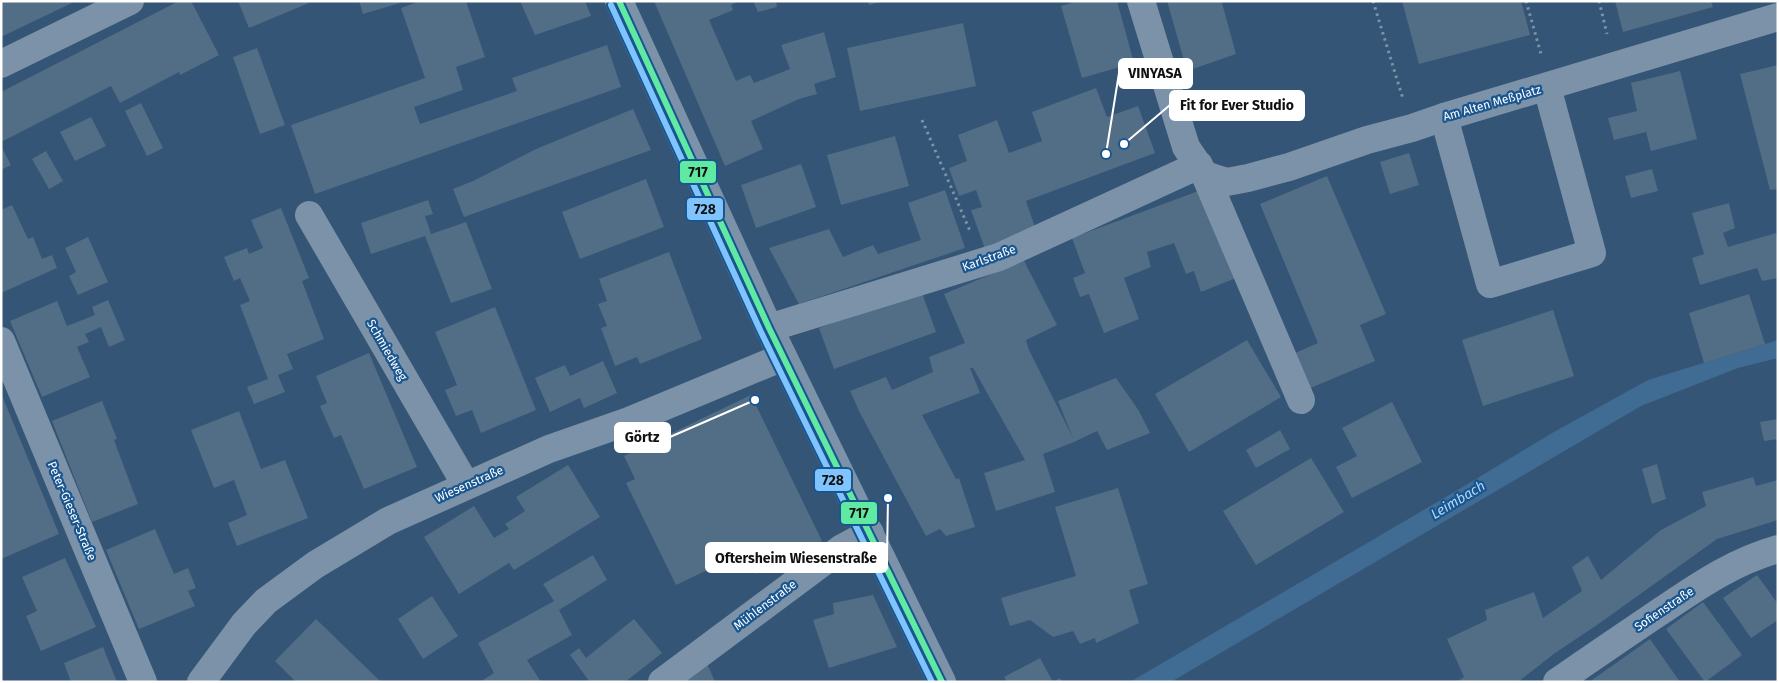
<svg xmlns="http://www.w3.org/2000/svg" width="1779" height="683" font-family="'Fira Sans',sans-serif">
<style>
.water{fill:#406b93}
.building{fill:#526d86}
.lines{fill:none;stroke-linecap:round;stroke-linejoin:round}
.path{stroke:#7b92a8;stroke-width:3;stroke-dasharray:2.5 4;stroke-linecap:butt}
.minor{stroke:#7b92a8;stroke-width:28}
.bus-1-casing{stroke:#195690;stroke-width:10}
.bus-2-casing{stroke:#195690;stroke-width:10}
.bus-1{stroke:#60e9a3;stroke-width:6}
.bus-2{stroke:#80c4ff;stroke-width:6}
.labels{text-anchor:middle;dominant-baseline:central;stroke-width:4.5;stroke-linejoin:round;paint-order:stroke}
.street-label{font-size:12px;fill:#fff;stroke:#195690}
.water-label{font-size:14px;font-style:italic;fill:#b2d7f6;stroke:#195690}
.leader{fill:none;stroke:#fff;stroke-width:2}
.callout-dot{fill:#fff;stroke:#195690;stroke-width:2}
.callout{fill:#fff;stroke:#fff;stroke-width:2}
.callout-label{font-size:14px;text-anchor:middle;font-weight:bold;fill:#111}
.line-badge{stroke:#195690;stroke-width:2}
.pale-badge-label{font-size:14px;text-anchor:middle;font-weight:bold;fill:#111}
</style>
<rect width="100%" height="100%" fill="#345575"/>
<polygon class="water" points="1778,340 1778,358 1738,368 1641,406 1171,682 1130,682 1461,488 1552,433 1648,380"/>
<g class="building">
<polygon points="1,1 76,1 1,37"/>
<polygon points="179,1 191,1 219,55 180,75 179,72 120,103 111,86 1,142 1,92"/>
<polygon points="238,1 309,1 309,3 249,28"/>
<polygon points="359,1 400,1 400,3 363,14"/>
<polygon points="420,1 466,1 485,57 456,67 463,90 414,107 420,124 517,91 512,78 607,45 621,87 315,194 291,125 425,78 401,8"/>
<polygon points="520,1 585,1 591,16 535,35"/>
<polygon points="654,1 739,1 731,5 733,10 709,20 736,81 750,75 754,83 790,69 781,45 824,32 836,77 814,84 817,94 799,99 751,121 763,149 725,166"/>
<polygon points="753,1 776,1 777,7 758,12"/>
<polygon points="868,1 880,1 880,2 869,5"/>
<polygon points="1078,1 1117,1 1134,63 1082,78 1061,6"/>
<polygon points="1167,1 1226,1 1222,3 1236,54 1187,71"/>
<polygon points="1402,1 1521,1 1530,35 1419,64"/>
<polygon points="1615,1 1711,1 1713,7 1623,32"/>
<polygon points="963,23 976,86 860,111 847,48"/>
<polygon points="257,48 285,125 260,134 233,57"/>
<polygon points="1778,65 1778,189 1770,190 1740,74"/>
<polygon points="1680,71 1697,139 1651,151 1646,132 1614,140 1608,118 1637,111 1631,83"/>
<polygon points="1096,88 1107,117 1138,106 1155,153 1026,201 1036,230 985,249 971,210 982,207 976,190 959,196 949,168 967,161 958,135 997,120 1009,153 1042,141 1032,112"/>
<polygon points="141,103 163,148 147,156 125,111"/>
<polygon points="633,109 651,150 464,217 453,189 473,181 536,149"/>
<polygon points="91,117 106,146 75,161 60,132"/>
<polygon points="895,136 909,186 841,205 827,155"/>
<polygon points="1,146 11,165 1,170"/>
<polygon points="46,151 63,181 49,189 32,159"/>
<polygon points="1409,153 1419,185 1390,194 1380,162"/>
<polygon points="801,164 816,207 756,228 741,185"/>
<polygon points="1652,169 1658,191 1631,198 1625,176"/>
<polygon points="1327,176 1386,314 1360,325 1375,361 1308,389 1293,354 1318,343 1260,204"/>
<polygon points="646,179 664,227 580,259 562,212"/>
<polygon points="945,190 965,248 799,304 769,248 829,229 843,257 873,245 878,254 921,240 908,203"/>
<polygon points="1201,190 1236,278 1201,292 1194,271 1186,274 1174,243 1147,252 1151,267 1124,278 1139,319 1104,333 1089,294 1080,297 1073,278 1085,273 1072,238"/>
<polygon points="428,200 433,214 425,216 431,234 466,222 492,289 451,303 425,236 371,254 361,223"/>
<polygon points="1729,203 1735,228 1723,233 1728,247 1776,233 1778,237 1778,278 1762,281 1757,268 1700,285 1692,258 1704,254 1692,213"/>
<polygon points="12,205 28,239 33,237 42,259 52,255 57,268 1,293 1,210"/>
<polygon points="281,208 309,278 302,281 324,339 287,354 293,369 278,375 285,392 254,404 247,387 268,379 240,305 250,301 240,278 234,281 224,257 247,248 249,254 263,248 251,220"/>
<polygon points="88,237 108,282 78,295 69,276 76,272 65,248"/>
<polygon points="669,252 702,339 640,364 637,357 615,366 601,328 607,326 598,304 607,301 599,279"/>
<polygon points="1023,259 1057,325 1026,340 1029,350 1073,438 1058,401 1116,378 1139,411 1150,433 1107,450 1097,431 1074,442 1043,454 1055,492 996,511 984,473 1025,460 973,368 970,368 980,393 922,415 956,479 959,478 975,527 946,536 940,529 926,536 860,413 850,391 886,377 892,390 933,372 929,357 965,343 944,294 994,273"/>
<polygon points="921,290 936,332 834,369 819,328"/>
<polygon points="1749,294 1765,344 1704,363 1689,313"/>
<polygon points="108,300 125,340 109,347 101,327 85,334 89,342 77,347 90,377 42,397 10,321 57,301 67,326 95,315 92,307"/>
<polygon points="495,307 536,410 481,433 472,410 456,416 445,390 457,385 435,332"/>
<polygon points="1553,310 1574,376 1483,406 1462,340"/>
<polygon points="1247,340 1281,397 1189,452 1155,394"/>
<polygon points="369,353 417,467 364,489 341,435 334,438 320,406 327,403 316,376"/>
<polygon points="603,361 617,393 584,408 580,398 550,412 535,378 565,365 570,376"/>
<polygon points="1,393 59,534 1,559 2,524"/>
<polygon points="751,395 822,541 756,574 745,552 676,585 626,483 635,479 624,456"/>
<polygon points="102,401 117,439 114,440 138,504 92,522 52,421"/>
<polygon points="1392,402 1422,462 1352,498 1336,467 1357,456 1342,428"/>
<polygon points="239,411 261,469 285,460 308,518 237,546 228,523 247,515 234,480 214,488 191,430"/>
<polygon points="1778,419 1778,439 1764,441 1760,422"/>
<polygon points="1280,430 1290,449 1256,468 1246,450"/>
<polygon points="1311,458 1344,512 1256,565 1223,511"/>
<polygon points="1657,464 1666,499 1652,504 1642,469"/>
<polygon points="568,465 600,517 514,570 509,563 459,594 424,537 474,506 494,538 509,529 505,524 525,511 516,497"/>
<polygon points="1753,477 1756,486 1778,480 1778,520 1717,539 1597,625 1555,653 1518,682 1456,682 1464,677 1447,639 1487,620 1485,610 1534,592 1543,618 1582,591 1572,567 1588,556 1601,580 1661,530 1706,506 1702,492"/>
<polygon points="1118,488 1148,584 1129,590 1139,623 1096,643 1095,638 1080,644 1073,631 1053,637 1030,620 1010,626 1001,598 1076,576 1055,507"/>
<polygon points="155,529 174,574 188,568 196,588 188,591 195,606 139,629 106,550"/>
<polygon points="593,555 607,580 559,610 572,635 527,660 541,682 480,682 494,673 478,643 554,601 543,584"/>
<polygon points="65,558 96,627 41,651 26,616 37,611 22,577"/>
<polygon points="1757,575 1778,604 1778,620 1751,638 1723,598"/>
<polygon points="873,595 897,647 829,668 813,620 834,614 833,603"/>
<polygon points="432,596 458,636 423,659 398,619"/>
<polygon points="1703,602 1742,655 1705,682 1666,629"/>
<polygon points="316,619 381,682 296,682 275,661"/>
<polygon points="634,619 662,653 625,682 590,682 570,655 579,648 586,658"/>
<polygon points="1650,639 1680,682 1589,682 1619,661"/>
<polygon points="103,647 117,682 71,682 64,663"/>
<polygon points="1040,658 1053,682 1060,678 1062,682 1007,682 1004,677"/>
<polygon points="706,661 715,682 680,682"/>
</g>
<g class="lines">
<g class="path">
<polyline points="1373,1 1403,99"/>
<polyline points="1526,1 1541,54"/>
<polyline points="1599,1 1607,34"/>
<polyline points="922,120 970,231"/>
</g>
<g class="minor">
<polyline points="619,1 769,328 942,682"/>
<polyline points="1141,1 1186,147 1205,175 1301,400"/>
<polyline points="1,64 130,1"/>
<polyline points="1444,117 1490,284 1592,253 1547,87"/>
<polyline points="1205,175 1227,182 1248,178 1289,167 1367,140 1412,128 1444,117 1778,17"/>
<polyline points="309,215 466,485"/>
<polyline points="769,328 999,257 1199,165"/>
<polyline points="1,341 143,682"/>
<polyline points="201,682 244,624 266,601 315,565 388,521 549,449 629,421 783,357"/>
<polyline points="662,682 842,548 870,533"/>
<path d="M1557 682C1590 659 1624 636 1658 613 1697 587 1732 562 1778 549"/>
</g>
<defs>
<polyline id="bus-1" points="619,1 769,328 942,682"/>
<polyline id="bus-2" points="611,5 761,332 932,682"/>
</defs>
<use href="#bus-1" class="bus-1-casing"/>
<use href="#bus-2" class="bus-2-casing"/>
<use href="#bus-1" class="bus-1"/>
<use href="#bus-2" class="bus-2"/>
</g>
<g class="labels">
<g class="street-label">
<text transform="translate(1492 103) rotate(-16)">Am Alten Meßplatz</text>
<text transform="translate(989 258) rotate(-20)">Karlstraße</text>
<text transform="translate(387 350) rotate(60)">Schmiedweg</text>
<text transform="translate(469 484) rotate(-24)">Wiesenstraße</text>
<text transform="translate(72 511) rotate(67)">Peter-Gieser-Straße</text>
<text transform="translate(765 605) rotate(-37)">Mühlenstraße</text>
<text transform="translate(1664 609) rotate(-34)">Sofienstraße</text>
</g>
<g class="water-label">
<text transform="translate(1458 500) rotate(-31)">Leimbach</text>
</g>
</g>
<path class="leader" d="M1106 154L1119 73M1124 144L1170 105M755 400L670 437M888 498L887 558"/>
<g class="callout-dot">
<circle cx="1106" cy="154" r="5"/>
<circle cx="1124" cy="144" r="5"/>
<circle cx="755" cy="400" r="5"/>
<circle cx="888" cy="498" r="5"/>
</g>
<g class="callout">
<rect x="1119" y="59" width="73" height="29" rx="5"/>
<rect x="1170" y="91" width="134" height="29" rx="5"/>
<rect x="615" y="423" width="55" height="29" rx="5"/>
<rect x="706" y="543" width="181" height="29" rx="5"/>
</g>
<g class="callout-label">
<text x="1155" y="78">VINYASA</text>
<text x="1237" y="110">Fit for Ever Studio</text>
<text x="642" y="442">Görtz</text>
<text x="796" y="563">Oftersheim Wiesenstraße</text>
</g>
<g class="line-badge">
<rect x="679" y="160" width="38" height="24" rx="5" fill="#60e9a3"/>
<rect x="686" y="197" width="38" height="24" rx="5" fill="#80c4ff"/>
<rect x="814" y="468" width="38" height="24" rx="5" fill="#80c4ff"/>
<rect x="840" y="501" width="38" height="24" rx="5" fill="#60e9a3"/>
</g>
<g class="pale-badge-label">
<text x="698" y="177">717</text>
<text x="705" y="214">728</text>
<text x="833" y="485">728</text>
<text x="859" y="518">717</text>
</g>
<rect width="1779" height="683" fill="none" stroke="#ffffff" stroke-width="5"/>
</svg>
